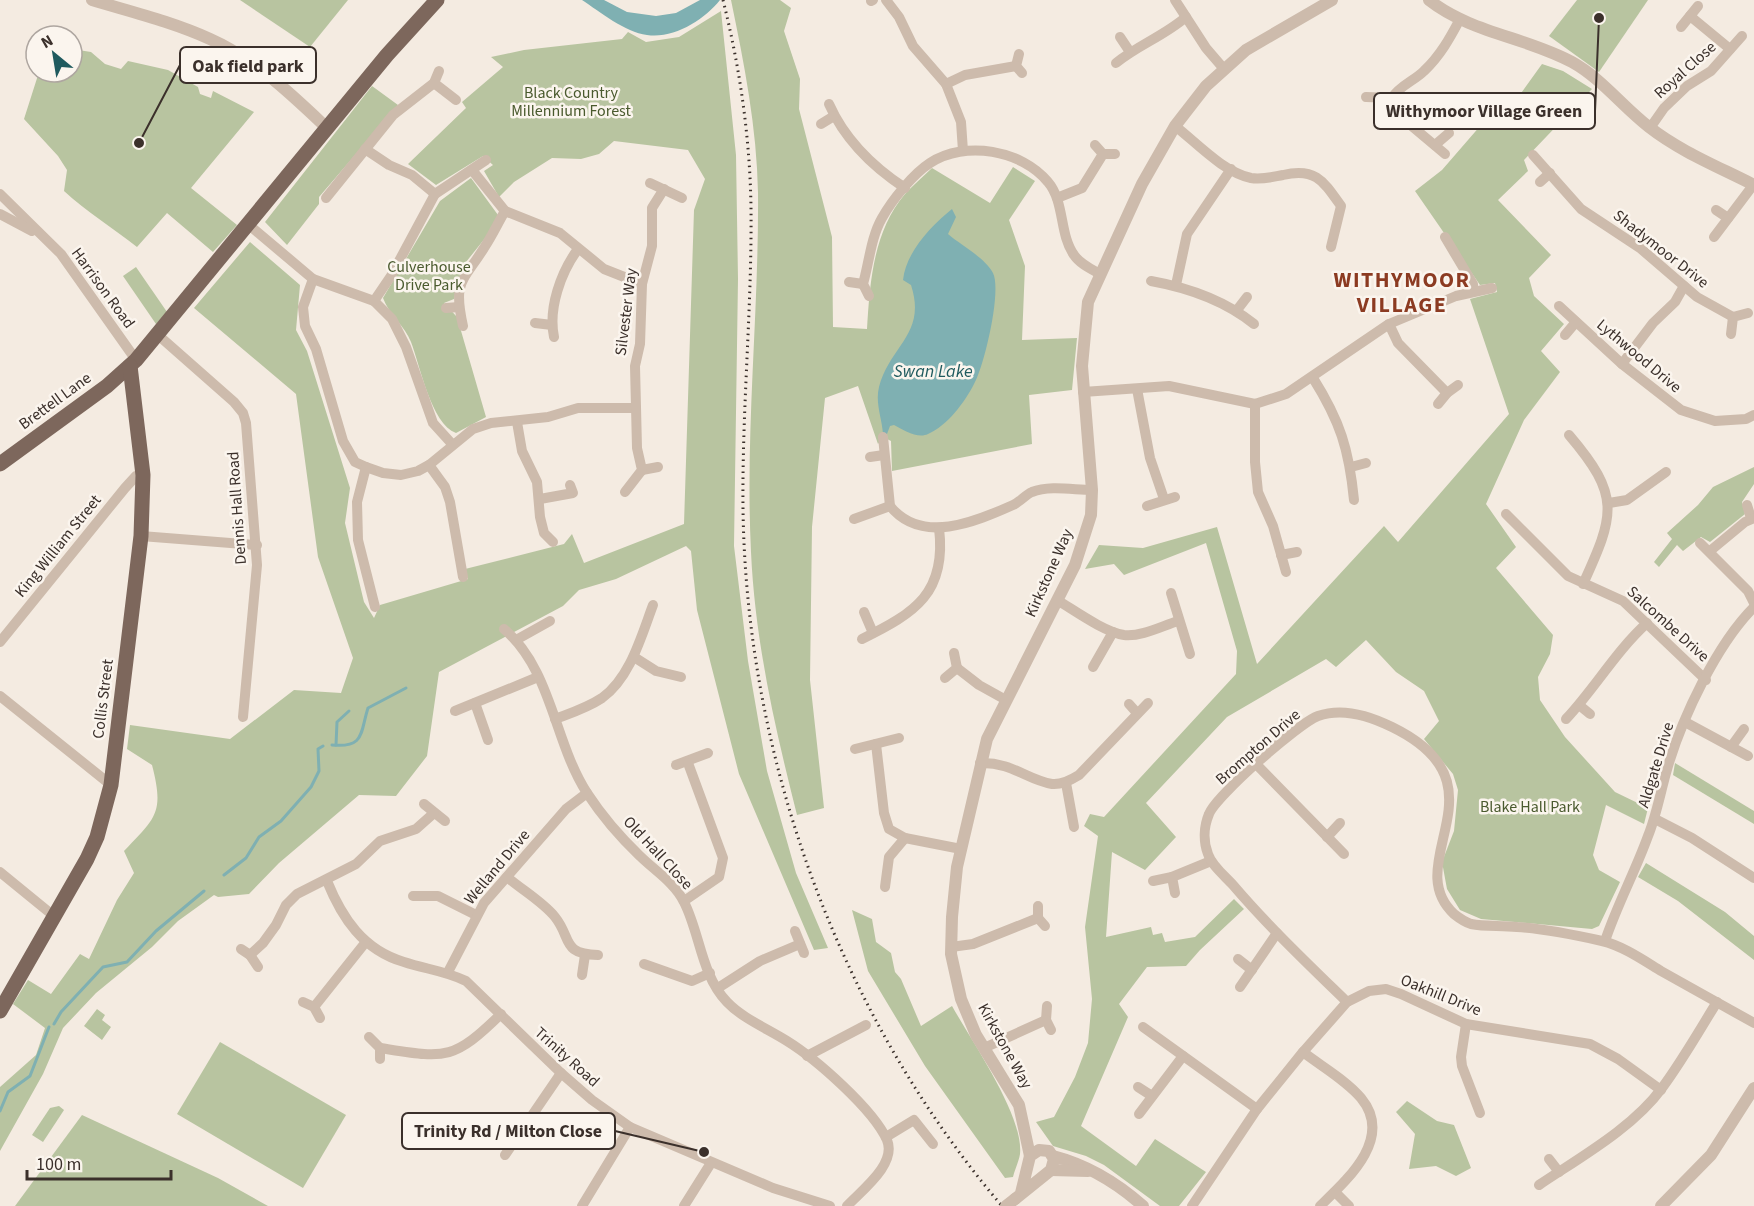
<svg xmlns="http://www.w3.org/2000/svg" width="1754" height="1206" font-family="'Source Sans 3',sans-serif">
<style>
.green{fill:#b8c4a0}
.water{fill:#7fb0b2}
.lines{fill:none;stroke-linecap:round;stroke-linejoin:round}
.stream{stroke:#7fb0b2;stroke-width:3}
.minor{stroke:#cdbbac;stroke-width:10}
.tertiary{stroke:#cdbbac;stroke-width:12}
.primary{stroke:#7d675c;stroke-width:15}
.rail{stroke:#3b302b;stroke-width:3;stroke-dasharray:1.5 4.5;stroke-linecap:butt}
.tertiary-bridge{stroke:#cdbbac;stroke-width:12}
.labels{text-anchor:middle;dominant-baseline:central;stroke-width:5;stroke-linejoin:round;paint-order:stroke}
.street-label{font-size:16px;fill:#3b302b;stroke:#fbf5ee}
.park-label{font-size:16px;fill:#4a5a2e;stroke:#fbf5ee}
.water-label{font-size:18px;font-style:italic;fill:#1f5a5e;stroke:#fbf5ee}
.district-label{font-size:22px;font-weight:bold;letter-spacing:1.5px;fill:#8c3b22;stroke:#fbf5ee}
.leader{fill:none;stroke:#3b302b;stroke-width:2}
.callout-dot{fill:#3b302b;stroke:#fbf5ee;stroke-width:2}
.callout{fill:#fbf5ee;stroke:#3b302b;stroke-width:2}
.callout-label{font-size:18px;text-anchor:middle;font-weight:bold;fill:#3b302b}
</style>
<rect width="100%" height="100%" fill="#f4ebe1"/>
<g class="green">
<polygon points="240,0 348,0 310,47"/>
<path d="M731 0H780L791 8 784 31 800 79 799 109 832 237 833 327 867 329C870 282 873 232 905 194 913 185 923 177 932 168L990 203 1013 167 1035 181 1009 220 1025 266 1022 340 1077 338 1072 390 1029 395 1032 444 892 471 891 441 883 437 878 444 858 386 825 398 812 527 810 680 824 808 797 815C775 728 755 641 751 552 745 432 759 313 758 193 757 128 744 63 731 0Z"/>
<polygon points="1577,0 1648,0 1599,72 1549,36"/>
<path d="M721 11 736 155 738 279 734 546 748 661 767 771 796 873 828 948 814 950 739 774 697 610 691 551 686 546 616 579 579 590 563 606 439 672 427 756 396 796 359 795 279 863 249 894 218 897 214 895 178 921 152 947 96 993 63 1028 43 1074 0 1151V1087L36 1055 45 1028 13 1004 28 980 51 994 80 954 89 959 117 900 134 873 124 851C157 817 164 812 152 765L127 749 130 725 230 739 294 690 341 693 353 658 318 557 296 394 194 308 250 242 300 285 296 330 307 351 350 488 345 523 364 602 374 618 380 605 468 579 465 569 564 544 572 534 584 563 684 524 694 210 705 179 688 150 614 141 599 154 581 159 552 158 514 182 499 197 484 171 493 165 483 156 436 185 408 164 466 108 462 102 503 67 491 57 524 50 622 39 628 32 646 42 679 37Z"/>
<path d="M72 49 91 52 105 64 121 69 128 61 168 70 198 87 200 94 211 98 213 91 254 112 191 188 237 225 213 252 167 213 137 247C113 228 87 212 64 191L67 170 58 156 24 119 39 72H72Z"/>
<polygon points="1542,64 1563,71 1592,89 1524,160 1528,171 1498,200 1551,255 1529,278 1534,296 1564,324 1541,351 1560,372 1524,420 1486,504 1516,547 1496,568 1553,635 1550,654 1538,677 1540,700 1565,737 1615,792 1648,808 1644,824 1606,805 1593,855 1599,870 1620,882 1599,926 1592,929 1481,919 1460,910 1447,889 1442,862 1454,831 1458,790 1453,774 1424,739 1439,721 1424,691 1396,672 1366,640 1336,667 1326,659 1227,717 1146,803 1176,837 1145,870 1112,852 1106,937 1151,927 1153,935 1162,933 1165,942 1195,937 1234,899 1244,909 1200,950 1186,966 1147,967 1119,1004 1128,1017 1081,1126 1136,1166 1155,1139 1206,1172 1179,1206 1160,1206 1104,1165 1086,1156 1053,1146 1036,1122 1054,1117 1075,1077 1088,1043 1092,999 1085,927 1098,836 1084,826 1090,814 1104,817 1236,674 1237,651 1206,543 1124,575 1114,564 1085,569 1099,545 1143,548 1217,527 1257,664 1384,526 1398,542 1509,414 1470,299 1497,292 1495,283 1480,285 1415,191 1442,170 1494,110 1509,110"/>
<polygon points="372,86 398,105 319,197 319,204 287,245 265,222"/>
<path d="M471 178 498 215 490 232 462 267 454 299 444 303 457 317 486 417 456 433C431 424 420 365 411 342 405 326 389 315 383 298L440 201Z"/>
<polygon points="136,267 167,312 156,324 123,276"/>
<polygon points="1754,467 1754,484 1742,502 1745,514 1710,542 1701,537 1683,551 1677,545 1659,567 1654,562 1672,539 1667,533 1698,505 1713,487"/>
<polygon points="1675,763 1754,811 1754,824 1673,775"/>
<polygon points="1646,863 1725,912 1754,936 1754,960 1678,901 1638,877"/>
<path d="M852 910 872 919 876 942 891 953 895 972 901 979 921 1026 952 1006C971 1040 1024 1116 1020 1154 1019 1161 1015 1169 1013 1177L1005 1178 925 1066 868 971Z"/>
<polygon points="97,1009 105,1015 102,1020 111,1027 102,1040 84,1026"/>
<polygon points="220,1042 346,1115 303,1188 177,1114"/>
<polygon points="1407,1101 1437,1121 1454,1125 1471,1168 1456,1176 1436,1166 1409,1169 1415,1134 1396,1112"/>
<polygon points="59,1106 64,1110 43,1142 32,1135 50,1108"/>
<polygon points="82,1115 218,1178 268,1206 15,1206"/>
</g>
<g class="water">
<path d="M582 0H604L627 12 656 16 676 13 700 0H720C704 20 674 39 647 35 625 32 600 12 582 0Z"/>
<path d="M952 209 956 217 948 234C962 246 984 257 993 273 1002 291 984 367 974 384 965 402 947 426 928 434 918 439 903 430 894 425L890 426 887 434H883C882 418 875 403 879 387 890 345 927 334 911 285L903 280C906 252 931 226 952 209Z"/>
</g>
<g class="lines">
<g class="stream">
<path d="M332 745C365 748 360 733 368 708L406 688"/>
<polyline points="336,745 337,722 349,711"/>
<polyline points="224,875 246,858 259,837 281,821 311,787 319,771 318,749 323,746"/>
<polyline points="54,1024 61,1012 103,967 127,962 156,931 204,891"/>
<polyline points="0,1111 8,1092 30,1076 49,1027"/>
</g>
<g class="minor">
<polyline points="886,0 899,17 913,46 946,84 961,122 963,151"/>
<polyline points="1175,0 1206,48 1224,69"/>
<polyline points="871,1 873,0"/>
<polyline points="1690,16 1730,49"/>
<polyline points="1681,27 1698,6"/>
<polyline points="1120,37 1130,52"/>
<polyline points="1019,54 1016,66 1022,73"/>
<path d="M1116 63C1138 45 1164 36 1186 17"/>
<polyline points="434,83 456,100"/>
<polyline points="946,84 965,75 1016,66"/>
<path d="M1366 97 1392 98C1399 86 1414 81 1424 71 1440 56 1450 38 1460 19"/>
<polyline points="1392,98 1395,112 1445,154"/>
<path d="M829 104C845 140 873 167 905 188"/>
<polyline points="821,124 834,116"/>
<path d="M1175 126C1197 143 1223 172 1251 178 1262 180 1272 177 1283 175 1316 167 1324 182 1341 206L1331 247"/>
<polyline points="1650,128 1664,108 1687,86 1711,71 1742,36"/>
<polyline points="1095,145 1103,154 1115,154"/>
<polyline points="1435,145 1449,133"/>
<polyline points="365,149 389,165 412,175 435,194"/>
<polyline points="1533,155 1581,209 1640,248 1697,297 1733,317"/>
<polyline points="472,170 505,211 560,233 604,269 642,284"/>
<polyline points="1540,182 1550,173"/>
<polyline points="650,183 682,198"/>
<polyline points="0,194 61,254 136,360"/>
<polyline points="326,198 393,115 434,83 439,71"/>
<polyline points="1057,198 1082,188 1103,154"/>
<polyline points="1716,210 1728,218"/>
<polyline points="0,214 32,231"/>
<polyline points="249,225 313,279 374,301 392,319 406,347 433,423 452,444"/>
<polyline points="1445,237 1473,284 1473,290"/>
<polyline points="1714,237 1754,184"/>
<polyline points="313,279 303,307 305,326 316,349 343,441 355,462 366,467 383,473 401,475 418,471 429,465 473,429 491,423 548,417 578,408 636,408"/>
<path d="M1151 281C1190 288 1224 300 1254 324"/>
<polyline points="849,282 863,284"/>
<polyline points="1176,285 1187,234 1231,169"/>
<path d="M869 296 863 284C869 263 871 237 882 218 892 200 913 174 930 163 965 140 1022 150 1048 182 1065 202 1059 234 1074 255 1080 264 1091 269 1100 274"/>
<polyline points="374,301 391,276 435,194 486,160"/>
<polyline points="1559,306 1622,364 1681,410 1715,421 1746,419 1754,415"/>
<polyline points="446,308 459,307"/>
<polyline points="1237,310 1247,297"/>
<polyline points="535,323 552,325"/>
<polyline points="1389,324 1398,343 1447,393"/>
<path d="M463 326C453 281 462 283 484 248 492 236 498 223 505 211"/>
<polyline points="1731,334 1733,317 1748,313"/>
<polyline points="158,335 234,402 243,413 246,423 257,565 243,717"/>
<polyline points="1565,335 1576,322"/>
<path d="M554 337C548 308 561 272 578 249"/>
<polyline points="1622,364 1653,323 1675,302 1684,286"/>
<path d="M1313 378C1340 421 1349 449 1354 500"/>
<polyline points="1137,389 1150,458 1164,499"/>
<polyline points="1083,392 1169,386 1255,404 1286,394 1389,324 1456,296 1492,288"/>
<polyline points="1255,404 1255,462 1258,492 1273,526 1286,572"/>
<polyline points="1438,404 1447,393 1458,385"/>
<polyline points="517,422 522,451 537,482 540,517 544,533 553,542"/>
<path d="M1569 435C1621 496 1615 514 1583 584"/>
<path d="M883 437 890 506C921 545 975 522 1013 505 1020 502 1025 495 1032 492 1050 485 1074 490 1092 490"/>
<polyline points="870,457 884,455"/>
<polyline points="429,465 445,487 450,502 463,577"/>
<polyline points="366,467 357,502 358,540 375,607"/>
<polyline points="1351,467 1366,463"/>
<polyline points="642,470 658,467"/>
<polyline points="625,492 642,470 637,448 635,366 640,344 642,284 652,246 652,208 664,189"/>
<polyline points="540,499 573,493 570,485"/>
<polyline points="1609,503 1627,500 1666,472"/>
<polyline points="1747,505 1751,518"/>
<polyline points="1147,506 1175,497"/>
<polyline points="1506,514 1568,576 1623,601 1706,680"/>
<polyline points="854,519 890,506"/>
<polyline points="141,536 257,545"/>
<polyline points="1700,543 1748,591 1754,603"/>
<polyline points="1710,551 1745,522 1754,518"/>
<polyline points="1281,555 1297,552"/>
<polyline points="1171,593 1190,654"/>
<path d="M1057 600C1074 610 1104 632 1124 635 1141 637 1162 626 1178 621"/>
<polyline points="864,612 873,633"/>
<path d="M504 629C552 670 554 742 587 793 602 816 620 837 640 856 654 870 675 883 684 902 700 933 701 975 727 1002 742 1018 768 1029 787 1041 816 1059 873 1109 887 1140 897 1164 862 1190 847 1206"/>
<path d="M862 639C915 613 947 593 939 528"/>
<polyline points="516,640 550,621"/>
<polyline points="0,642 125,488 136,476 143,475"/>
<polyline points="634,657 656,671 681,677"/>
<polyline points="1093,667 1113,632"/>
<polyline points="957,668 979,685 1006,700"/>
<polyline points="945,678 957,668 954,653"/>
<polyline points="0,696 111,785"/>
<polyline points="475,703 488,740"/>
<polyline points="1129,704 1137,713"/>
<polyline points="1579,705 1590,714"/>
<polyline points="455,711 538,677"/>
<path d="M555 719C571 713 587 708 602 698 630 678 641 637 653 605"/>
<path d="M1566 719C1595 688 1616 651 1647 623"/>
<polyline points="1685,722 1748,756"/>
<polyline points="876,744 884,813 889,829 905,838 961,849"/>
<polyline points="1731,747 1744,729"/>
<polyline points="855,749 899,738"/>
<path d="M980 763C1012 762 1027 780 1052 784 1062 785 1071 780 1079 775L1148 703"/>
<polyline points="1256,764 1344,854"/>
<polyline points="676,765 708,753"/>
<polyline points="1066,783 1074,827"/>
<polyline points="424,804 445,821"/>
<polyline points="1655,819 1692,838 1754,878"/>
<polyline points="1327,837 1340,823"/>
<polyline points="0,872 55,917"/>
<path d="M507 877C522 890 543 902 555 917 572 938 561 954 598 955"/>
<polyline points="1172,877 1175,893"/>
<path d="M327 881C342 918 363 950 404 962 425 969 446 971 466 981L561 1073 592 1100 630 1127 773 1188 830 1206"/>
<polyline points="1153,881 1172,877 1211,861"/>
<polyline points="885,887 889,857 905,838"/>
<polyline points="413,896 438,896 476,915"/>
<polyline points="684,901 719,877 723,858 688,763"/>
<polyline points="1038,906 1038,918 1045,926"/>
<polyline points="795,931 804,953"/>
<path d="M1605 941C1617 905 1635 872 1648 836 1657 814 1661 789 1668 766 1683 716 1717 644 1754 607"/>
<polyline points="951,947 973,944 1038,918"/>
<polyline points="241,949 250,955 258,967"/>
<polyline points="250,955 263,943 276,925 286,905 297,894 356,864 380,841 416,829 434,813"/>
<polyline points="1238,959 1252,970"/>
<polyline points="644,964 692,981 710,973"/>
<polyline points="448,972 484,903 566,809 587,793"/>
<polyline points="582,975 585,955"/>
<polyline points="1240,987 1277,933"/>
<polyline points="718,988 760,961 800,944"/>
<polyline points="303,1002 314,1007 320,1018"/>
<path d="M1347 1002C1308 964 1268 926 1233 885 1225 876 1212 866 1208 854 1203 841 1204 826 1209 814 1216 796 1299 723 1318 716 1343 707 1370 716 1392 727 1511 785 1398 862 1454 914 1459 918 1465 922 1471 924 1486 927 1502 925 1517 927 1545 929 1575 935 1602 941 1623 946 1643 960 1661 971 1692 988 1723 1006 1754 1023"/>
<polyline points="1047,1006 1046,1020 1051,1030"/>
<polyline points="314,1007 365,943"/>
<polyline points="1466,1024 1461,1057 1462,1066 1480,1113"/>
<polyline points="1143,1027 1257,1109"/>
<polyline points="369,1037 380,1048 380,1059"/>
<path d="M380 1048C445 1058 452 1062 501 1014"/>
<polyline points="984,1048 1046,1020"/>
<path d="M1303 1052C1321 1066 1346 1080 1361 1098 1394 1138 1348 1179 1320 1206"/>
<polyline points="807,1056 866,1025"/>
<polyline points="1138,1087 1152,1096"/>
<polyline points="1139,1114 1183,1056"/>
<polyline points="886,1137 914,1120 933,1144"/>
<polyline points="505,1155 561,1073"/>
<polyline points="1549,1159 1559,1172"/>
<path d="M1539 1185C1579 1158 1633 1128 1662 1088 1682 1061 1699 1031 1717 1002"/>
<polyline points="1335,1192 1349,1206"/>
<polyline points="582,1206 630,1127"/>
<polyline points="684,1206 711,1163"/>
<polyline points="1192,1206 1257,1109 1303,1052 1347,1002 1369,991 1386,989 1401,994 1466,1024 1590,1044 1618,1059 1661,1090"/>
</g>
<g class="tertiary">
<path d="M92 0C132 12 173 22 210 39 255 59 292 95 327 128"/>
<path d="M1429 0C1471 33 1526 37 1572 62 1601 78 1623 107 1649 127 1681 152 1719 167 1754 185"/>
<polyline points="1030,1156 1019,1105 976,1035 961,999 951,954 952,917 957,867 987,739 1075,565 1091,515 1092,490 1082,366 1088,302 1142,184 1175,126 1206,86 1246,50 1332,0"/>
<path d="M1053 1156C1088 1165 1116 1182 1143 1206"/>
<polyline points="1051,1170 1088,1171"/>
<polyline points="1015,1199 1051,1170 1054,1159 1049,1151 1039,1150 1030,1156 1021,1193"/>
<polyline points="1661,1206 1711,1155 1754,1088"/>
</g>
<g class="primary">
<polyline points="0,464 107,386 136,360 387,55 437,0"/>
<polyline points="0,1011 87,859 97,837 111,785 141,536 143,475 130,366"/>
</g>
<path class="rail" d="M723 0C740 68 750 138 751 208 752 308 742 408 743 508 746 758 839 1015 1002 1206"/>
<polyline class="tertiary-bridge" points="1006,1206 1015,1199"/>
</g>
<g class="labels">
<g class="street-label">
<text transform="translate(1685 70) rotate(-42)">Royal Close</text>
<text transform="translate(1661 249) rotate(38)">Shadymoor Drive</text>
<text transform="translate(103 288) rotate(54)">Harrison Road</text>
<text transform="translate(626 312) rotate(-83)">Silvester Way</text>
<text transform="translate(1639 356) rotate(40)">Lythwood Drive</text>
<text transform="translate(55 401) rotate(-36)">Brettell Lane</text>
<text transform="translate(237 508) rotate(-94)">Dennis Hall Road</text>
<text transform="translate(58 546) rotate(-51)">King William Street</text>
<text transform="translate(1049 573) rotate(-66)">Kirkstone Way</text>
<text transform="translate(1668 624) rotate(42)">Salcombe Drive</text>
<text transform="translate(103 699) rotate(-83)">Collis Street</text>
<text transform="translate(1258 747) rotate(-41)">Brompton Drive</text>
<text transform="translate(1656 765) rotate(-73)">Aldgate Drive</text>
<text transform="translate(658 853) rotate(47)">Old Hall Close</text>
<text transform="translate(497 867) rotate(-50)">Welland Drive</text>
<text transform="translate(1441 995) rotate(22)">Oakhill Drive</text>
<text transform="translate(1005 1046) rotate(61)">Kirkstone Way</text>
<text transform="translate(567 1057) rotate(42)">Trinity Road</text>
</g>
<g class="park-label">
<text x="571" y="93">Black Country<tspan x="571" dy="18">Millennium Forest</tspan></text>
<text x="429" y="267">Culverhouse<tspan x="429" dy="18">Drive Park</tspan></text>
<text x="1530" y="807">Blake Hall Park</text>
</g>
<g class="water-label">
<text x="933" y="371">Swan Lake</text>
</g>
<g class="district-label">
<text x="1402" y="280">WITHYMOOR<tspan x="1402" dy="25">VILLAGE</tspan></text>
</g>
</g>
<path class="leader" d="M139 143L180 65M1599 18L1595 111M704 1152L615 1131"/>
<g class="callout-dot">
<circle cx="139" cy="143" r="6"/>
<circle cx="1599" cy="18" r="6"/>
<circle cx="704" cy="1152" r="6"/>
</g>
<g class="callout">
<rect x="180" y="47" width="136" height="36" rx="6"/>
<rect x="1374" y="93" width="221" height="36" rx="6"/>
<rect x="402" y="1113" width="213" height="36" rx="6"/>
</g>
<g class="callout-label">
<text x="248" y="72">Oak field park</text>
<text x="1484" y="117">Withymoor Village Green</text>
<text x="508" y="1137">Trinity Rd / Milton Close</text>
</g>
<g transform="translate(54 54) rotate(330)"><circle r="28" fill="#fbf5ee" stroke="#aea6a0" stroke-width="1.5"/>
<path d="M0-4.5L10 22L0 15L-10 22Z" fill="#1f5a5e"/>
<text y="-9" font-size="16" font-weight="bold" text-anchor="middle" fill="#3b302b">N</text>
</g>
<path d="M27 1170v9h144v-9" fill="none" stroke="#3b302b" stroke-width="3"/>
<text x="36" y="1170" font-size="18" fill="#3b302b" stroke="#fbf5ee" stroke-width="4.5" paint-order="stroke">100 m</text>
</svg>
